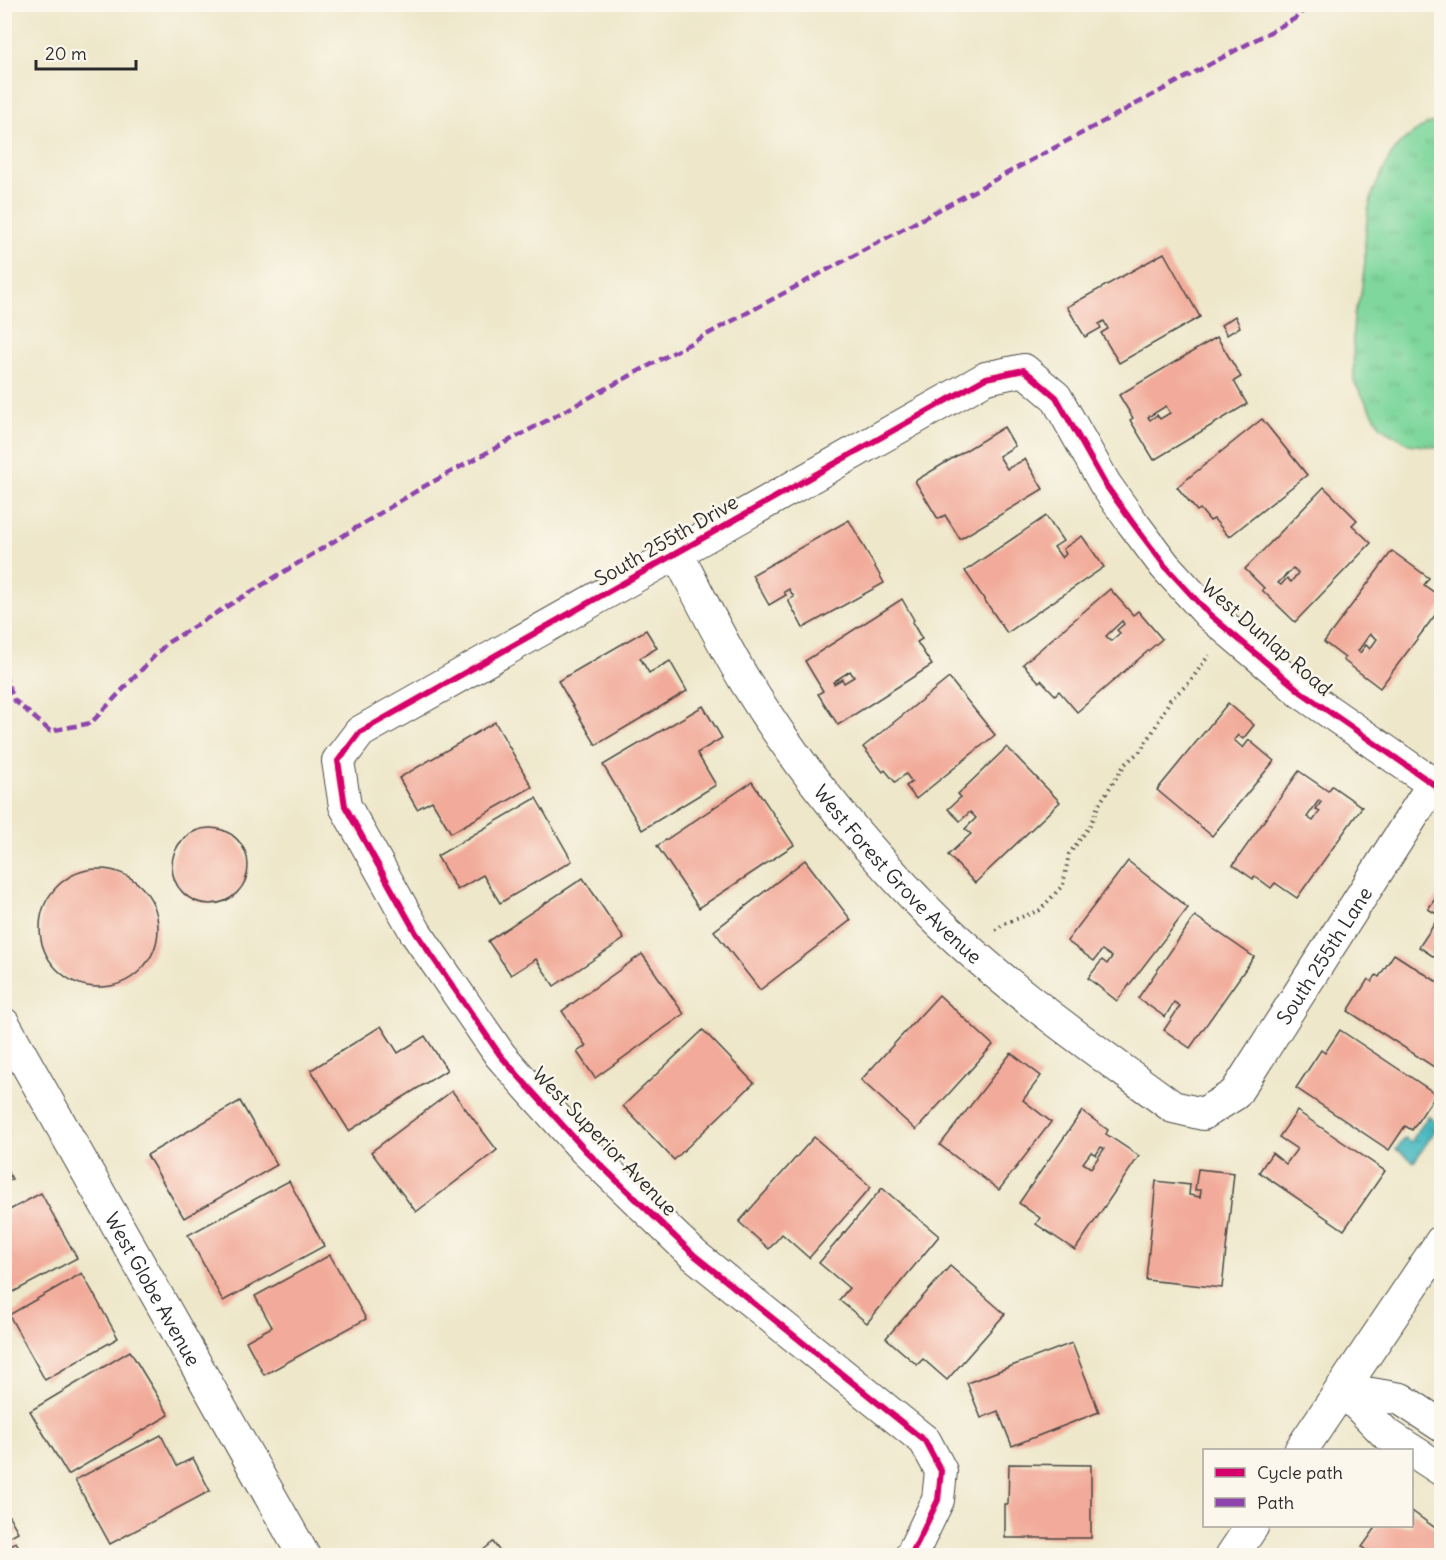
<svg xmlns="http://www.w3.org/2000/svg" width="1446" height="1560" font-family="Delius,sans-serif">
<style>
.grass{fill:url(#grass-tufts);stroke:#558164;stroke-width:1.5}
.water{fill:url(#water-ripples);stroke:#3a7276;stroke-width:1.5}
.building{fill:#f2ab9a;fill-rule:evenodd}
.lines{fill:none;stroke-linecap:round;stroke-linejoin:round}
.minor-casing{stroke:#484743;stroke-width:34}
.tertiary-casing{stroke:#484743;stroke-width:35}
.path{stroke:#484743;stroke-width:4;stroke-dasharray:1.5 4.5;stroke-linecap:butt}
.minor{stroke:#fff;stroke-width:32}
.tertiary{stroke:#fff;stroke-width:33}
.quiet{stroke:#8e44ad;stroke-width:4.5;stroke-dasharray:9 4.5;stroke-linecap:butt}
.cycleway-casing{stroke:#fbf7ec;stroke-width:10}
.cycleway{stroke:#d6006c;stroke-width:6}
.labels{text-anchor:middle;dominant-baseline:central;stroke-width:5;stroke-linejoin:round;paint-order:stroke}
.street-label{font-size:20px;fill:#2b2b2b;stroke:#fbf7ec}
</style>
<defs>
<pattern id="grass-tufts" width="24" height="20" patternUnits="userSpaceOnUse" patternTransform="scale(1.5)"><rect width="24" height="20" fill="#7fd79d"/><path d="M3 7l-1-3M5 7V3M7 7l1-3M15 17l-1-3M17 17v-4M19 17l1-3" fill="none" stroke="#6eb987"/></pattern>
<pattern id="water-ripples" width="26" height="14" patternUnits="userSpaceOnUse" patternTransform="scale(1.5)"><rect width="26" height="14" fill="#4ab9c0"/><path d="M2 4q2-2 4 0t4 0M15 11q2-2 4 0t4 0" fill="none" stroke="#3e979c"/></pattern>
</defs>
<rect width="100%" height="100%" fill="#fbf7ec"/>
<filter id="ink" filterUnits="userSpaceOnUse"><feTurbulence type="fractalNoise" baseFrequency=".0167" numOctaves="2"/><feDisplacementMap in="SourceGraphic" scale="12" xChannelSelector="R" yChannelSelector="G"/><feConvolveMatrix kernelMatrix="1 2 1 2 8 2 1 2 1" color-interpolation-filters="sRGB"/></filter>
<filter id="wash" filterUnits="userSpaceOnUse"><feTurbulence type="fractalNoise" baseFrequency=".008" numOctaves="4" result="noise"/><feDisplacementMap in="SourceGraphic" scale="24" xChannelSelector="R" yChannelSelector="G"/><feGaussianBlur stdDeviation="1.35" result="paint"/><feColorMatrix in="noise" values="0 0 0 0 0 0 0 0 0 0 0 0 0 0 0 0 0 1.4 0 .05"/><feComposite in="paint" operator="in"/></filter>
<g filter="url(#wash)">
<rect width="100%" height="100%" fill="#eee7ca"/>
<polygon class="grass" points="1441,121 1442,121 1441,448 1409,444 1381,427 1354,382 1353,334 1354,315 1361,294 1365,262 1365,240 1368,211 1373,192 1390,157 1400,143 1427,124"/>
<polygon class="water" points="1428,1116 1439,1125 1414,1162 1396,1149 1405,1138 1411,1142"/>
<g id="blocks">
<g class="building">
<polygon points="1164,253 1200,317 1119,363 1101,333 1108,329 1104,321 1099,324 1101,328 1085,337 1067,307"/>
<polygon points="1235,316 1240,327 1227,335 1221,325"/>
<path d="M1217 337 1241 377 1234 381 1247 404 1154 460 1130 420 1133 418 1119 395ZM1166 406 1170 413 1160 419 1157 415 1150 420 1148 417Z"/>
<polygon points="1262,419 1307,475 1229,537 1214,519 1210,521 1200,509 1197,511 1177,487"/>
<polygon points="1004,427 1015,446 999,456 1007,469 1025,459 1043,489 960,539 945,515 938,519 915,481"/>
<path d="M1324 487 1357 520 1352 525 1371 543 1295 622 1262 590 1264 588 1245 569ZM1293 568 1298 573 1291 582 1287 578 1281 585 1278 583Z"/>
<polygon points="1046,516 1063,541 1054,547 1062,558 1066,554 1063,549 1082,536 1104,567 1007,633 965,571"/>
<polygon points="849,520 884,583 803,628 788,600 794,597 789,589 784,592 786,595 769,605 752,575"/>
<path d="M1392 551 1429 578 1424 585 1442 598V606L1380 688 1343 660 1345 658 1324 642ZM1370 634 1377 639 1370 649 1366 645 1360 653 1358 651Z"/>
<path d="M1110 589 1133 615 1138 611 1162 639 1077 712 1059 691 1055 695 1041 680 1039 682 1023 664ZM1122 621 1124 624 1117 630 1120 633 1111 641 1106 636Z"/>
<path d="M902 599 914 620 912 622 922 639 917 642 932 665 838 725 818 694 823 691 805 661ZM850 671 854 677 844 683 842 679 834 684 833 682Z"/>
<polygon points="646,630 657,648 640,658 649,673 670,661 687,691 596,745 558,681"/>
<polygon points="949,678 995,735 916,799 906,786 912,782 906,774 895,782 885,770 883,772 863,747"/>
<polygon points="1228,703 1254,725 1243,739 1238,735 1234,740 1243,748 1249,740 1274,761 1212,836 1157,790"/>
<polygon points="703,706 722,738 697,753 716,785 642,830 603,765"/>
<polygon points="495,722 532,787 451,833 432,801 417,809 399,778"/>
<polygon points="1007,747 1060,802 975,883 948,855 971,834 965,829 976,818 970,812 960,821 948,809 961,797 958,794"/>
<path d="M1299 771 1328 791 1332 786 1362 807 1297 898 1275 883 1271 888 1255 876 1253 879 1233 865ZM1319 800 1321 802 1316 809 1320 811 1313 821 1307 817Z"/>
<polygon points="752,782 794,845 699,908 657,846"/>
<polygon points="536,798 572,861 500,903 483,875 457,890 437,856"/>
<circle cx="210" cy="866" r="38"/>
<polygon points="805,860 851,920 760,990 714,931"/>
<polygon points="1128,861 1188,908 1117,1001 1088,978 1102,960 1107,964 1112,957 1102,950 1094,961 1067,941"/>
<circle cx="99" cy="928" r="59"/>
<polygon points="583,878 624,939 554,986 536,959 511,975 488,941"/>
<polygon points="1442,889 1442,914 1440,916 1428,909"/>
<polygon points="1195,916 1254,957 1190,1048 1164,1030 1180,1006 1174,1002 1165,1017 1138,998"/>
<polygon points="1437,920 1442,922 1442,962 1419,947"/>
<polygon points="642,954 684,1014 595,1078 577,1052 586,1046 562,1011"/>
<polygon points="1394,954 1442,985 1440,1071 1348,1011 1368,979 1372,982 1376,975 1379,977"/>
<polygon points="939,995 993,1045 916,1130 861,1080"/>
<polygon points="381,1026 398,1053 425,1036 447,1070 349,1131 311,1070"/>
<polygon points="703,1030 754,1083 674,1160 623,1106"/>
<polygon points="1340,1030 1436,1094 1412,1130 1405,1126 1389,1150 1296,1088 1321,1050 1325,1053"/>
<polygon points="1011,1053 1041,1076 1023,1100 1051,1122 999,1190 940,1145"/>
<polygon points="452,1091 497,1150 416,1212 371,1152"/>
<polygon points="240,1101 277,1165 184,1218 147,1155"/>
<path d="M1082 1111 1108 1130 1106 1134 1139 1156 1075 1250 1036 1224 1040 1218 1019 1203ZM1101 1147 1104 1149 1091 1168 1083 1163 1091 1152 1096 1155Z"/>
<polygon points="1297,1111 1385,1171 1344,1230 1259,1172 1272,1153 1286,1164 1297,1149 1279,1137"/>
<polygon points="4,1127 10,1136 4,1140"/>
<polygon points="814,1137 871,1187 809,1258 782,1234 769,1249 739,1222"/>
<polygon points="4,1165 12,1179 4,1183"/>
<polygon points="1198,1169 1234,1173 1222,1288 1146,1280 1156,1181 1190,1185 1189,1195 1200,1197 1201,1190 1195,1190"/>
<polygon points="289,1181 324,1246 223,1301 188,1235"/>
<polygon points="882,1188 939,1236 867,1323 839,1300 849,1288 819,1263"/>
<polygon points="41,1193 77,1258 4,1297 4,1213"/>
<polygon points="330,1255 366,1319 264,1375 246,1341 272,1327 255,1296"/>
<polygon points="950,1266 1005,1314 947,1380 923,1359 917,1365 886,1338"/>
<polygon points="82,1273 118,1338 45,1380 9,1315"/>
<polygon points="1072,1343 1099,1412 1012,1446 998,1411 981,1418 967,1383"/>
<polygon points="130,1351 169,1415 68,1475 30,1411"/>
<polygon points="161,1435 177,1466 193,1458 210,1491 110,1544 75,1480"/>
<polygon points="1009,1464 1091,1465 1091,1538 1005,1538 1005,1504 1008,1504"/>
<polygon points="4,1507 18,1532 4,1540"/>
<polygon points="1412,1511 1442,1533 1442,1556 1373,1556 1362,1547 1377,1526 1412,1526"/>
<polygon points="16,1542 24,1556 4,1556 4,1549"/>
<polygon points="493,1542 503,1556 476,1556"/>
</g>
</g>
</g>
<g filter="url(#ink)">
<use href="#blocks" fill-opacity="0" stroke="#484743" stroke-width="1.5"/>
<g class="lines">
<defs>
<g id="minor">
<path id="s1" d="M677 553C699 596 720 639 745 681 793 760 852 832 916 899 992 979 1085 1042 1173 1107L1203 1114 1235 1094 1433 784"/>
<path id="s2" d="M4 1024 304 1556"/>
<polyline points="1342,1389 1385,1433 1442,1470"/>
<polyline points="1342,1389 1401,1399 1442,1426"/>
<polyline points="911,1556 938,1500 941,1471 925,1441 694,1255 585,1150 530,1089 500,1055 416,933 345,806 338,761 360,732 986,378 1024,370 1056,397 1105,484 1132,522 1165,566 1209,614 1301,692 1433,784 1442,794"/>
</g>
<g id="tertiary">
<polyline points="1301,1450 1442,1241"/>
<polyline points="1232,1556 1252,1526"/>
</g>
</defs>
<use href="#minor" class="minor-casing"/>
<use href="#tertiary" class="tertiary-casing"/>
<polyline class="path" points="995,930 1006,923 1040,910 1063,885 1069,854 1090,826 1098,806 1125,764 1140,751 1151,735 1170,700 1189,683 1209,655"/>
<use href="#minor" class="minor"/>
<use href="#tertiary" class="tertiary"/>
<polyline class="quiet" points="4,673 14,700 50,731 91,723 167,643 423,487 1296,18 1309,4"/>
<defs>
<polyline id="cycleway" points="911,1556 938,1500 941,1471 925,1441 694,1255 585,1150 530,1089 500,1055 416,933 345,806 338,761 360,732 986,378 1024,370 1056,397 1105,484 1132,522 1165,566 1209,614 1301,692 1433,784 1442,794"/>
</defs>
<use href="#cycleway" class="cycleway-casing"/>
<use href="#cycleway" class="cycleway"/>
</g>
</g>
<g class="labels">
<g class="street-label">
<text transform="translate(666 540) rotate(-30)">South 255th Drive</text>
<text transform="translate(1267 637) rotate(41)">West Dunlap Road</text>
<text stroke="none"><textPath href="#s1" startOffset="392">West Forest Grove Avenue</textPath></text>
<text stroke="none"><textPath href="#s1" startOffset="987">South 255th Lane</textPath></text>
<text transform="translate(605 1141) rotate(46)">West Superior Avenue</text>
<text stroke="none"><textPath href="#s2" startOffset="304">West Globe Avenue</textPath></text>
</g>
</g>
<rect width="1446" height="1560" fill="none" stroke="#fbf7ec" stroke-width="24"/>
<rect x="1203" y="1449" width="210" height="78" fill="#fbf7ec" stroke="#a8a59f" stroke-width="1.5"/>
<rect x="1215" y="1468" width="30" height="9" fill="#d6006c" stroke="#a8a59f" stroke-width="1.5"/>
<text x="1257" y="1479" font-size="18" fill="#2b2b2b">Cycle path</text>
<rect x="1215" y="1498" width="30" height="9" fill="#8e44ad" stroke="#a8a59f" stroke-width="1.5"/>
<text x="1257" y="1509" font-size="18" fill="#2b2b2b">Path</text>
<path d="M36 60v9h100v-9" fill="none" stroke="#2b2b2b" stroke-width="3"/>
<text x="45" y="60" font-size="18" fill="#2b2b2b" stroke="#fbf7ec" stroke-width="4.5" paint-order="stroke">20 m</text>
</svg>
